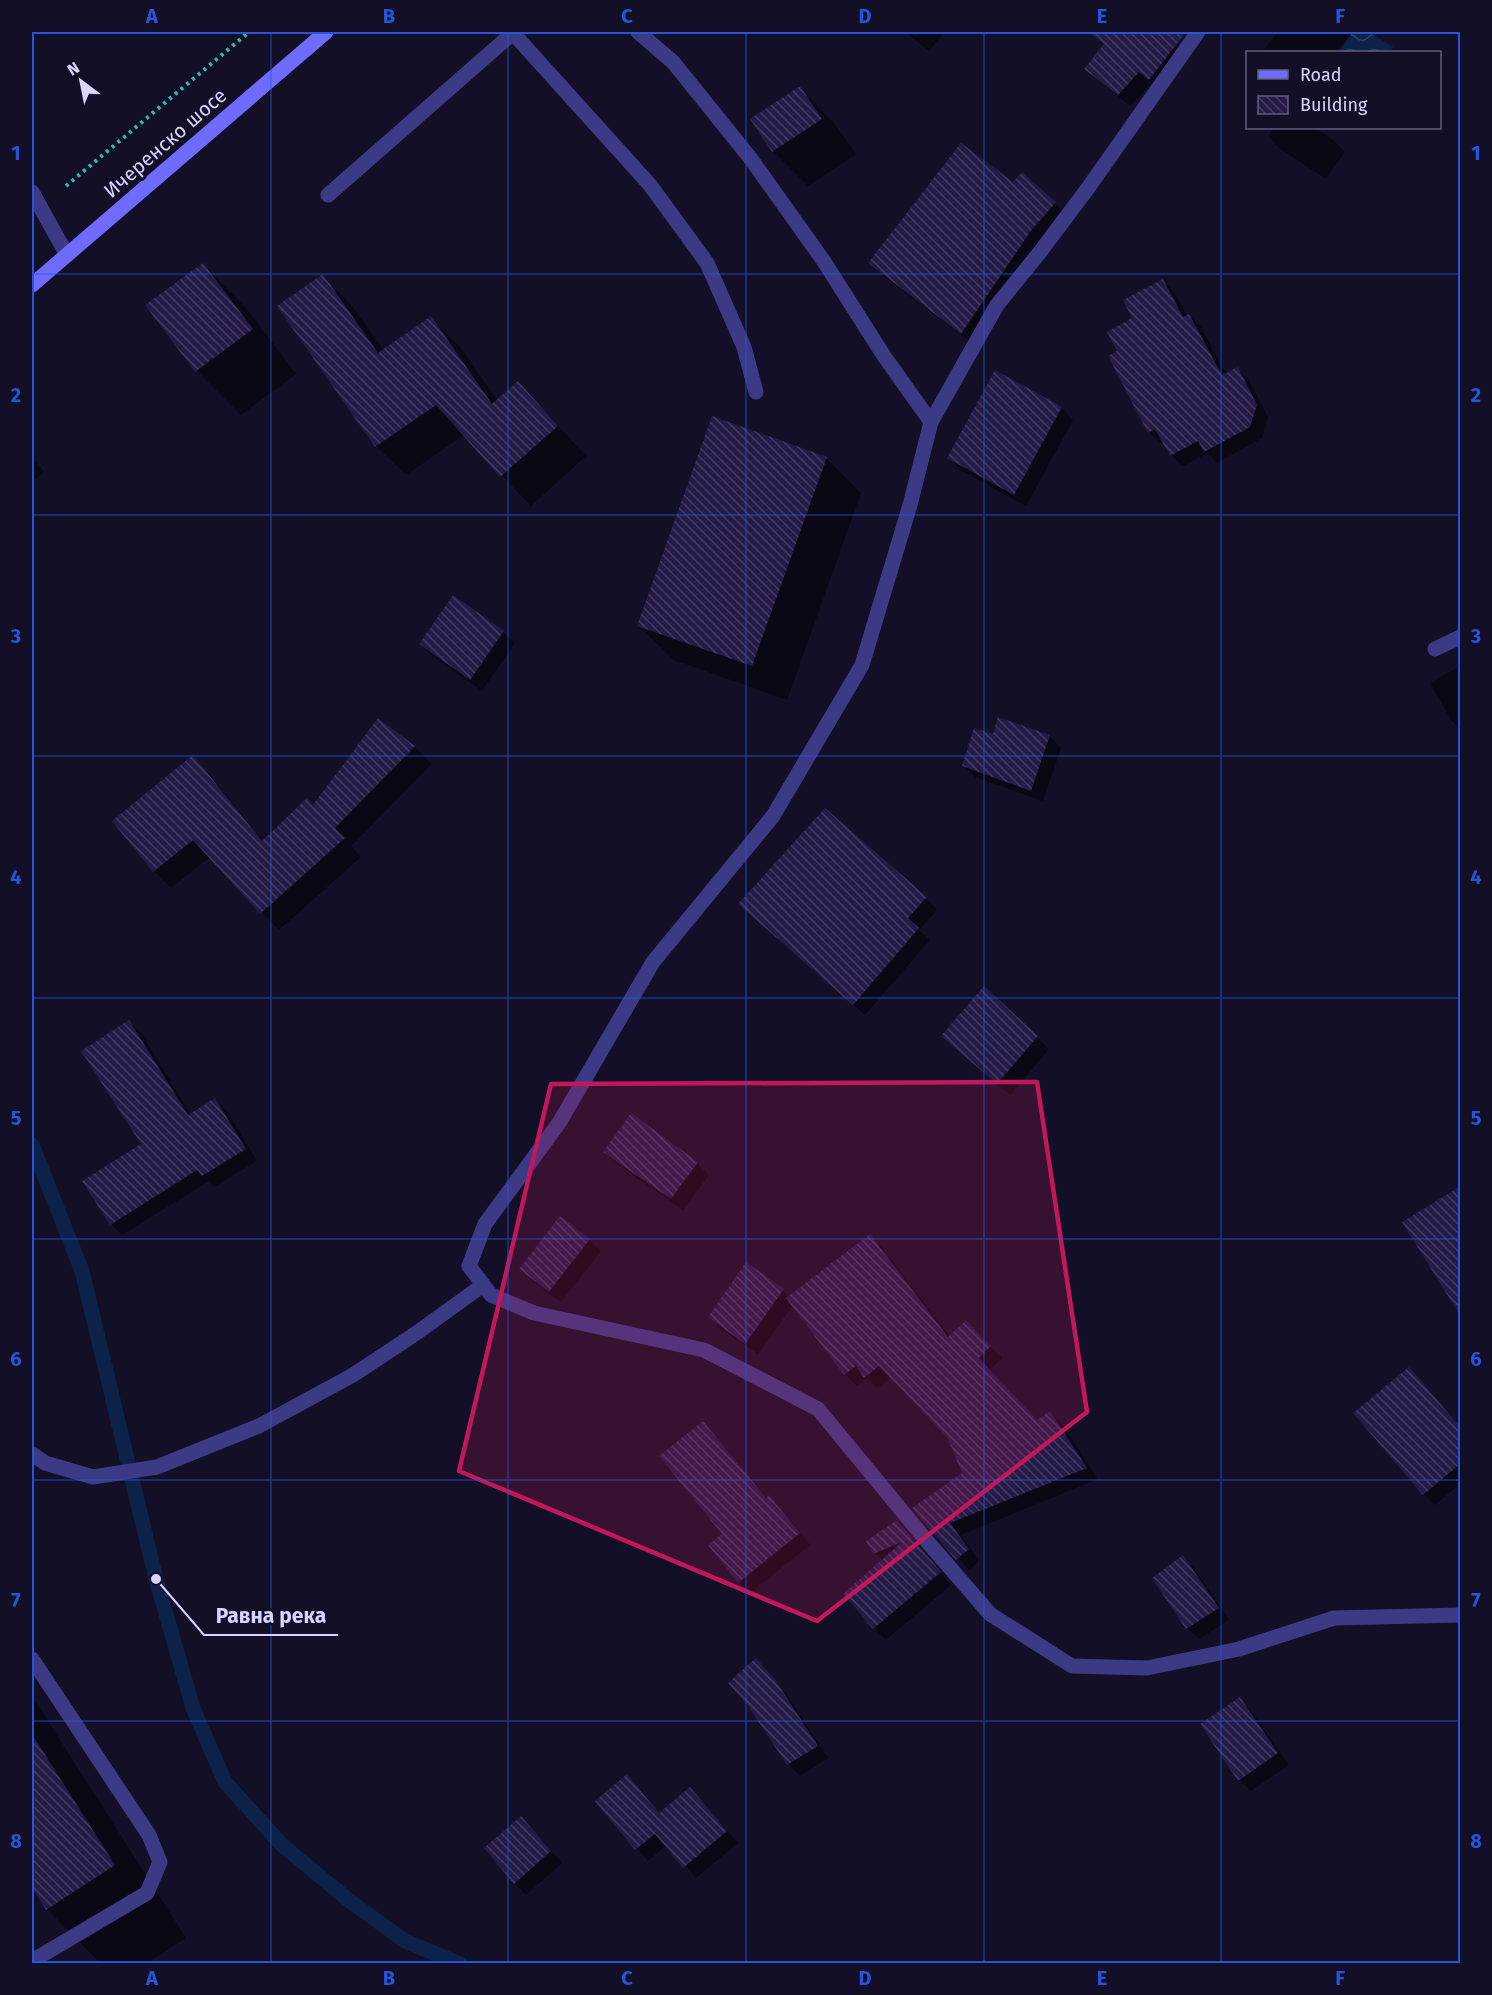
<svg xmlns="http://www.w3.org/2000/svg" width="1492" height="1995" font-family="'Fira Sans',sans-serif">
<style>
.water{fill:url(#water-waves)}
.shadow{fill:#0007}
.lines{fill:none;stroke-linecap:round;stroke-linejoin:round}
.stream{stroke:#0c2248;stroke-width:15}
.building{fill:url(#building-back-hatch)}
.path{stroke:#2fb8b0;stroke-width:4;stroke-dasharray:3 4.5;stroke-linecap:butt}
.lane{stroke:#3d3a85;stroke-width:15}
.street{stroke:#3d3a85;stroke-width:15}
.secondary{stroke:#6f6bff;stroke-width:15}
.marked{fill:#c2185b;fill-opacity:0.2;stroke:#c2185b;stroke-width:4.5;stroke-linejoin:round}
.grid{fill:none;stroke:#2655da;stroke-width:1.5;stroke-opacity:0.55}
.labels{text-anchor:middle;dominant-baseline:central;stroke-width:6;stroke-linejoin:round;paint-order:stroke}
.street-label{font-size:20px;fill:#d9d4ff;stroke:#130f26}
.leader{fill:none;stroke:#d9d4ff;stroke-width:2}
.callout-dot{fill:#d9d4ff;stroke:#130f26;stroke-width:2}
.callout-label{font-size:21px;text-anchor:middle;font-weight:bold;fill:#d9d4ff;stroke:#130f26;stroke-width:6;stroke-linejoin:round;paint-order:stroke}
.neatline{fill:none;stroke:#2655da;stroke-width:2}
.grid-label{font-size:20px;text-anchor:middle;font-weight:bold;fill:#2655da}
</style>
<defs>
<pattern id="water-waves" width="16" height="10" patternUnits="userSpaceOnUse" patternTransform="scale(1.5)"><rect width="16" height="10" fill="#0c2248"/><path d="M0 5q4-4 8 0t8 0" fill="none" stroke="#2f4163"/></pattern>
<pattern id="building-back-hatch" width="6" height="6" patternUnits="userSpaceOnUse" patternTransform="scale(1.5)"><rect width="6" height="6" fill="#241b47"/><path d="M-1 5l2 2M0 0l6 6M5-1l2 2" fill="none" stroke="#433b63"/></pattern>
</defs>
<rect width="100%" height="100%" fill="#130f26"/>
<polygon class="water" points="1353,32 1369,32 1393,47 1390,52 1339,52"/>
<g class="shadow">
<polygon points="905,32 945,32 929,51"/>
<polygon points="1117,32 1159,32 1187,56 1161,90 1152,83 1130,106 1086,69"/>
<polygon points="1278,32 1352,32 1336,52 1265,52 1263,51"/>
<polygon points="800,88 834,123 856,154 808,186 773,151 752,120"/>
<polygon points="1273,128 1315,128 1333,140 1345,152 1326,179 1279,148 1268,136"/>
<polygon points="1013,184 1055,203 1066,215 973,344 882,275 870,263"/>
<polygon points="203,265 247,309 296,374 241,415 197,371"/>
<polygon points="323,276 352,306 384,351 431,318 460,347 498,401 518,383 586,456 531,506 464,435 406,475 376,446 279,306"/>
<polygon points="1163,281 1174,292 1187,316 1189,315 1201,327 1226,374 1237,368 1249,380 1268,417 1262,438 1217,463 1208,453 1183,466 1171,455 1164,442 1161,444 1149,432 1119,352 1134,319"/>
<polygon points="996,372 1062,408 1073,420 1026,506 960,470 949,458"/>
<polygon points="32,456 44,472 32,482"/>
<polygon points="826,458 861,493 787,700 674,660 639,626"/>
<polygon points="503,632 515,643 482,691 432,656 421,644"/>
<polygon points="1460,666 1460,729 1452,721 1430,683"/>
<polygon points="378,720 414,747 432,764 351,846 361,857 279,930 210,857 171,888 154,871 193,757 210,775 263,841 314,807"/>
<polygon points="994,736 1050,736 1061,748 1043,801 975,777 963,766"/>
<polygon points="926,898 937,910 919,930 930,940 865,1015 752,915"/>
<polygon points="984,989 1049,1049 1010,1095 954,1047"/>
<polygon points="129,1022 141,1033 191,1115 215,1100 227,1111 257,1161 214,1187 209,1181 122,1235 111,1224 143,1145"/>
<polygon points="631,1115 697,1163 709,1175 683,1210 617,1164 605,1152"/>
<polygon points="560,1218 589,1240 601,1251 561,1302 533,1281 521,1269"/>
<polygon points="870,1236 882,1247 950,1337 966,1322 1002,1358 989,1371 1037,1421 1050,1413 1062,1424 1098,1479 961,1535 979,1561 969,1570 915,1509 964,1473 948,1436 892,1377 877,1388 867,1378 857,1386 845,1374 793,1305 758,1354 721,1329 710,1317 746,1264 790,1297"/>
<polygon points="703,1423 767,1499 769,1497 781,1509 810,1545 750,1593 739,1582"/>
<polygon points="1460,1428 1460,1484 1435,1505 1424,1494"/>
<polygon points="908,1533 951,1585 886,1640 874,1628 883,1561 875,1553"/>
<polygon points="1182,1557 1194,1568 1229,1620 1199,1639 1187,1628"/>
<polygon points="767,1672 787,1695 828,1758 800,1776 788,1764"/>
<polygon points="32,1696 186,1938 146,1964 101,1964 47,1909 32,1885"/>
<polygon points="1240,1699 1251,1711 1289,1765 1251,1791 1239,1780"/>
<polygon points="627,1776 660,1814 701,1801 738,1843 696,1878 667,1845 648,1861 597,1801"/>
<polygon points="521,1818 562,1863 526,1895 515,1883"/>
</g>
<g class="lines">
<polyline class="stream" points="32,1145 82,1271 156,1579 193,1708 225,1782 282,1845 351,1902 405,1941 460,1964"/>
</g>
<g class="building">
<polygon points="1088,32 1186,32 1149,80 1139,72 1118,95 1084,69 1104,44"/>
<polygon points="800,86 822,119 772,152 750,119"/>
<polygon points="961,143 1013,182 1022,172 1056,202 1030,232 961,334 868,263"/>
<polygon points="203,263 253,329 195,372 145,305"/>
<polygon points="323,274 378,353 431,316 492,404 518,381 558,426 500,477 436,405 375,447 277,306"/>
<polygon points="1163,279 1183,317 1189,314 1222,375 1238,367 1257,405 1250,427 1204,452 1198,441 1170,456 1155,429 1148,433 1108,356 1117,351 1107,332 1132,318 1123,300"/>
<polygon points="995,370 1062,407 1014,495 947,458"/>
<polygon points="712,416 827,457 752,666 637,626"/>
<polygon points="453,595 504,631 470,680 419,644"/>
<polygon points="998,717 1050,735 1031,791 962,766 974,728 993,734"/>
<polygon points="378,718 415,746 335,828 345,838 260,914 193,840 153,872 112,821 193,755 262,841 307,798 313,805"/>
<polygon points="825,808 927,897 908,918 919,928 853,1005 738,904"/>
<polygon points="984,986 1038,1036 997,1084 941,1036"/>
<polygon points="129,1020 188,1115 215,1098 246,1149 202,1176 197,1170 110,1225 82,1181 141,1144 81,1051"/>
<polygon points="631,1113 698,1162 671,1199 603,1152"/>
<polygon points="1461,1186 1461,1317 1402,1222"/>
<polygon points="560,1216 590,1239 549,1292 519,1269"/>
<polygon points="870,1234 948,1337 966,1320 991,1346 979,1358 1037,1420 1050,1411 1087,1468 950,1523 969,1549 956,1560 912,1508 962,1473 947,1437 879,1366 864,1378 856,1366 844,1375 786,1298"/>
<polygon points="746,1262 784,1289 745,1344 708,1317"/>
<polygon points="1409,1367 1461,1428 1461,1463 1423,1495 1353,1413"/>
<polygon points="703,1421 766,1498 769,1495 800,1533 738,1583 708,1545 722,1534 659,1456"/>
<polygon points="897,1520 941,1572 873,1629 843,1594 902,1542 873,1554 866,1541"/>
<polygon points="1183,1555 1219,1608 1186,1629 1152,1578"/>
<polygon points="756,1658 776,1681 818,1746 787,1765 749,1707 728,1683"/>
<polygon points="1240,1697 1278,1753 1238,1781 1200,1724"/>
<polygon points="32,1734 115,1865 46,1910 32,1888"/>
<polygon points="627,1774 659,1813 690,1787 727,1831 683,1868 655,1834 635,1850 595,1801"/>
<polygon points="521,1816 551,1851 514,1884 484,1848"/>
</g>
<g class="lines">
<polyline class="path" points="66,186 249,32"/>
<g class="lane">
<polyline points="512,32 650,185 707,263 744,347 756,392"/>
<polyline points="32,192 67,255"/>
<polyline points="328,195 513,33"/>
<polyline points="32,1659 149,1835 160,1862 147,1893 32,1961"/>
</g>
<g class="street">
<polyline points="638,32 673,62 751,159 823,260 884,356 931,422 997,305 1040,252 1088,188 1198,32"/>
<polyline points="931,422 910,505 862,665 773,816 653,962 559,1123 485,1224 469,1266 491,1295 534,1313 704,1350 818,1409 926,1540 990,1614 1072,1666 1147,1668 1239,1649 1334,1618 1460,1615"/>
<polyline points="1435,649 1460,637"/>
<polyline points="32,1454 45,1463 93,1477 157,1467 259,1426 353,1375 418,1332 483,1285"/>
</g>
<polyline class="secondary" points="32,285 326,32"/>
</g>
<path class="marked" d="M1037 1082 1087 1412 817 1621 459 1471 551 1084Z"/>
<path class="grid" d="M271 32V1964M508 32V1964M746 32V1964M984 32V1964M1221 32V1964M32 274H1460M32 515H1460M32 756H1460M32 998H1460M32 1239H1460M32 1480H1460M32 1721H1460"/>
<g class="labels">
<g class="street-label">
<text transform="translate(165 143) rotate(-41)">Ичеренско шосе</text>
</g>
</g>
<path class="leader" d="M156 1579L204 1635H338"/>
<circle class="callout-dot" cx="156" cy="1579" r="6"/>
<g class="callout-label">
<text x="271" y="1623">Равна река</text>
</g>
<rect width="1492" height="1995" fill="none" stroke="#130f26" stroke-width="66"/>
<rect x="1246" y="51" width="195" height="78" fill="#130f26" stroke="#625e7d" stroke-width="1.5"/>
<rect x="1258" y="70" width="30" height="9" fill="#6f6bff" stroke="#625e7d" stroke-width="1.5"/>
<text x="1300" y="81" font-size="18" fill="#d9d4ff">Road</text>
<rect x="1258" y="96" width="30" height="18" fill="url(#building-back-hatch)" stroke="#625e7d" stroke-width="1.5"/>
<text x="1300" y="111" font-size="18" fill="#d9d4ff">Building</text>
<g transform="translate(81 81) rotate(328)" stroke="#130f26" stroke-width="4.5" paint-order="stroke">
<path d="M0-4.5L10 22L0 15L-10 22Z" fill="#d9d4ff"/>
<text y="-9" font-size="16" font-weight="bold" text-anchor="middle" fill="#d9d4ff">N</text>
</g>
<rect x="33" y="33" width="1426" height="1929" class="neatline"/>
<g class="grid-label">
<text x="152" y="23">A</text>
<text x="389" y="23">B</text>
<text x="627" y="23">C</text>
<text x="865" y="23">D</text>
<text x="1102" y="23">E</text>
<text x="1340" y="23">F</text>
<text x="16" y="160">1</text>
<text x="1476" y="160">1</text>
<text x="16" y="402">2</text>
<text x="1476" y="402">2</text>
<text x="16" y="643">3</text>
<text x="1476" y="643">3</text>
<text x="16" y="884">4</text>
<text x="1476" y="884">4</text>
<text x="16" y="1125">5</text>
<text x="1476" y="1125">5</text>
<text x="16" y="1366">6</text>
<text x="1476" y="1366">6</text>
<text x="16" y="1607">7</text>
<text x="1476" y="1607">7</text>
<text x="16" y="1848">8</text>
<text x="1476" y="1848">8</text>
<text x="152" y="1985">A</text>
<text x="389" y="1985">B</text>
<text x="627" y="1985">C</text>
<text x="865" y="1985">D</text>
<text x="1102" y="1985">E</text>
<text x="1340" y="1985">F</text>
</g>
</svg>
